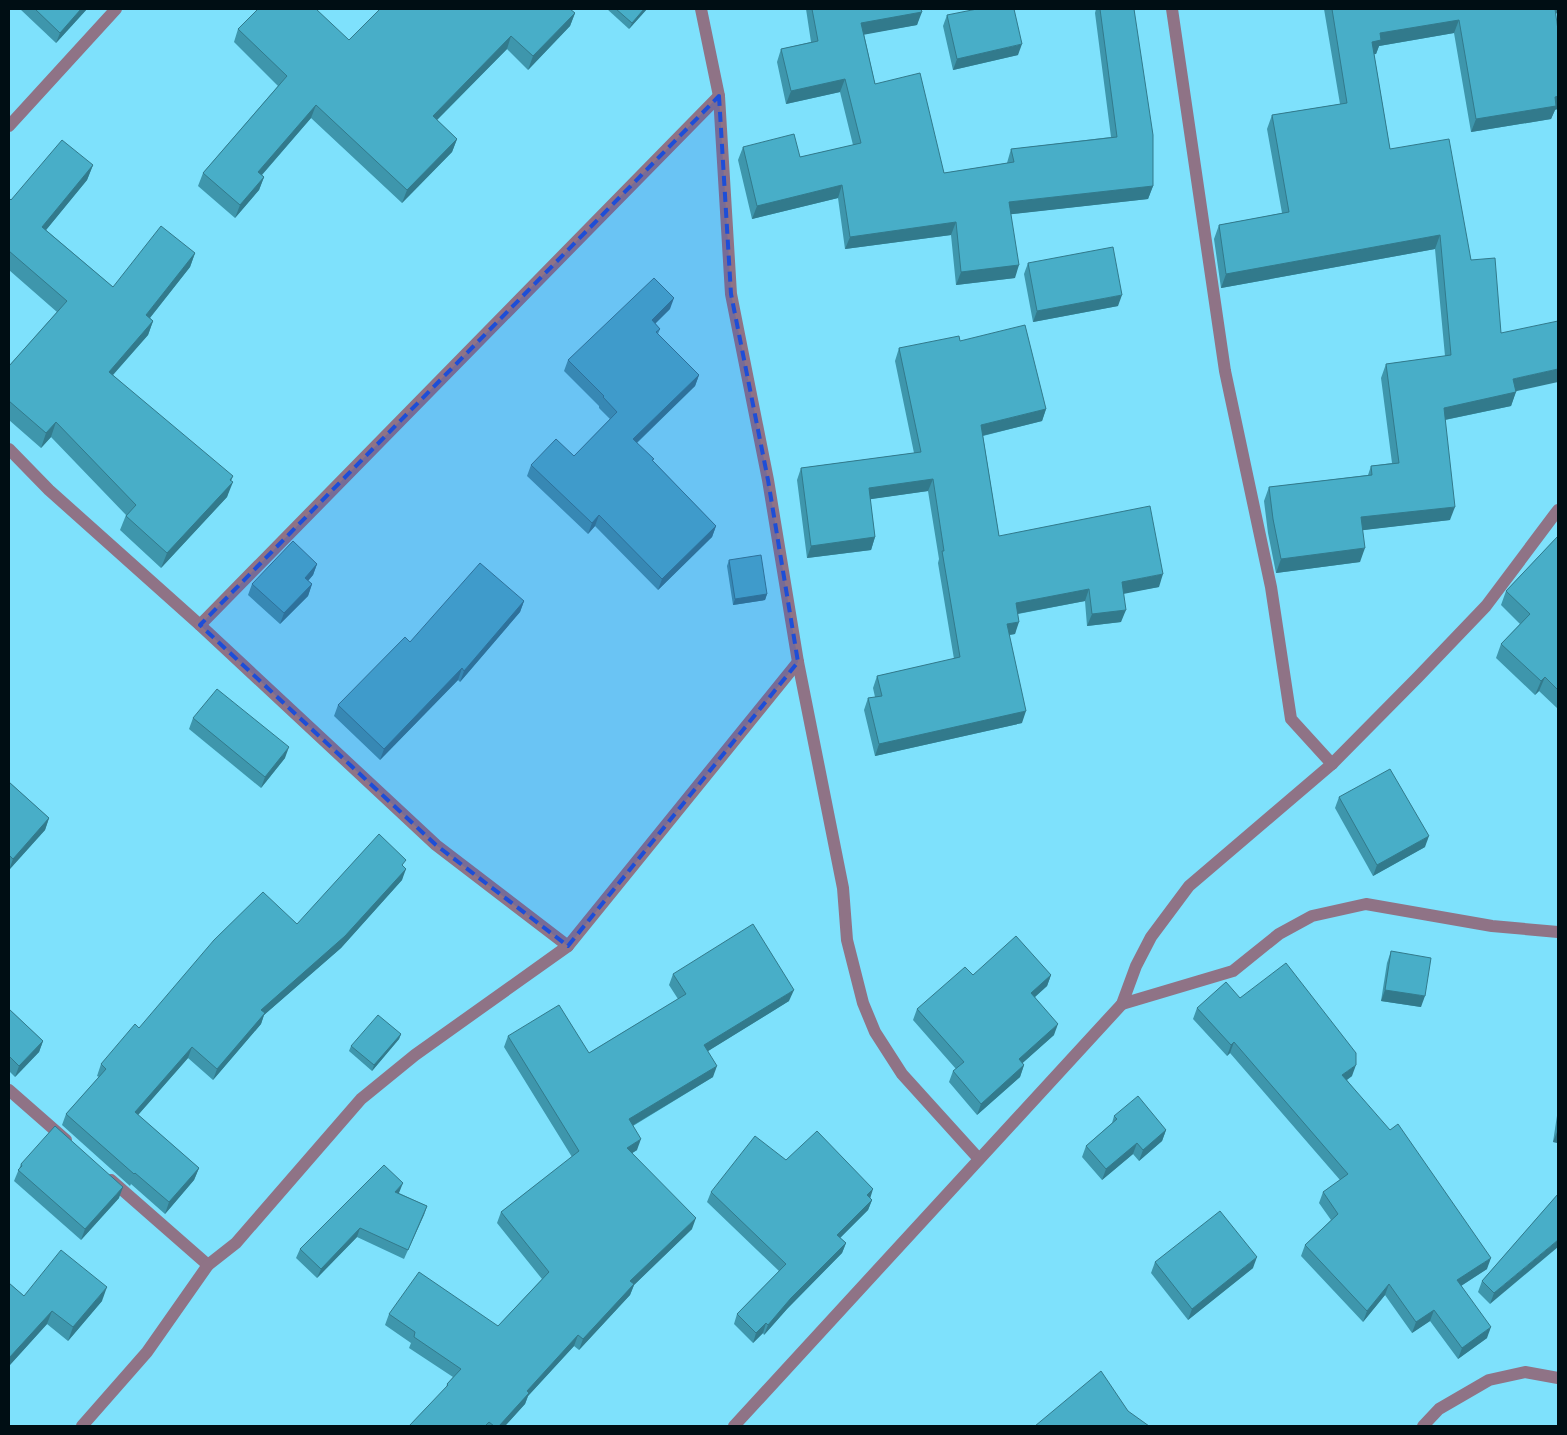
<svg xmlns="http://www.w3.org/2000/svg" width="1567" height="1435" font-family="Commissioner,sans-serif">
<style>
.lines{fill:none;stroke-linecap:round;stroke-linejoin:round}
.street{stroke:#8f7386;stroke-width:12}
.wall{fill:#3e96ac}
.shaded-wall{fill:#327a8c}
.building{fill:#48aec8;stroke:#327a8c}
.marked{fill:#1d4ed8;fill-opacity:0.2;stroke:#1d4ed8;stroke-width:4;stroke-dasharray:10 6;stroke-linejoin:round}
</style>
<rect width="100%" height="100%" fill="#7ee1fc"/>
<g class="lines">
<g class="street">
<polyline points="701,9 719,96 731,294 768,480 798,662 843,888 847,940 863,1003 875,1032 902,1074 979,1159"/>
<polyline points="1172,9 1225,371 1271,587 1291,719 1332,764"/>
<polyline points="9,126 116,9"/>
<polyline points="9,449 49,490 200,625 436,845 568,946"/>
<polyline points="200,625 719,96"/>
<polyline points="1122,1004 1233,971 1279,934 1312,916 1366,904 1492,926 1558,932"/>
<polyline points="9,1090 66,1140"/>
<polyline points="111,1180 208,1265"/>
<polyline points="82,1426 147,1352 208,1265 236,1243 361,1099 415,1055 568,946 798,662"/>
<polyline points="734,1426 1122,1004 1136,966 1151,937 1189,886 1332,764 1418,677 1486,606 1558,510"/>
<polyline points="1423,1426 1439,1409 1489,1380 1525,1372 1558,1378"/>
</g>
</g>
<g class="wall">
<polygon points="20,9 87,9 56,43"/>
<polygon points="607,9 647,9 629,29"/>
<polygon points="806,9 921,9 917,25 864,34 875,84 944,173 1007,163 1011,149 1111,137 1095,13 1096,9 1134,9 1153,186 1148,199 1011,214 1015,278 956,285 951,235 845,249 838,198 752,219 738,160 743,147 800,157 853,145 840,92 786,104 777,62 781,49 811,42"/>
<polygon points="1324,9 1558,9 1556,14 1555,110 1551,119 1471,132 1454,33 1379,46 1376,54 1374,54 1390,149 1471,260 1501,333 1516,391 1511,406 1445,420 1450,520 1362,530 1360,562 1276,573 1268,533 1264,501 1269,487 1368,475 1371,466 1392,463 1381,378 1386,364 1445,356 1435,249 1221,288 1214,239 1219,225 1282,213 1267,129 1272,115 1340,104"/>
<polygon points="575,13 570,26 528,70 507,49 437,120 457,139 452,152 402,203 311,118 262,175 264,177 259,190 235,218 198,186 203,173 278,86 234,42 238,29 349,40"/>
<polygon points="947,15 1018,55 953,70 943,26"/>
<polygon points="93,165 87,180 46,230 113,287 195,253 190,267 150,318 153,321 148,335 113,375 231,481 227,497 161,568 120,530 126,515 51,437 41,448 9,420 9,366 57,312 9,270 9,198 11,200"/>
<polygon points="1028,263 1118,306 1033,322 1024,274"/>
<polygon points="670,309 655,323 660,329 658,334 699,375 695,386 637,443 653,461 716,526 712,537 658,590 595,526 588,534 527,476 531,465 574,456 610,419 599,408 599,406 564,371 568,360"/>
<polygon points="960,341 1046,409 1042,421 983,436 999,536 1159,587 1123,593 1121,622 1087,626 1085,601 1018,614 1015,634 1009,635 1022,723 875,756 864,710 868,698 875,697 873,688 877,676 954,659 938,563 939,559 928,491 870,499 875,537 871,550 807,558 797,480 801,468 914,453 895,361 899,348"/>
<polygon points="1558,536 1558,709 1539,691 1535,695 1496,658 1501,644 1520,624 1501,605 1506,591"/>
<polygon points="729,560 767,594 765,600 733,605 727,566"/>
<polygon points="317,564 313,575 308,581 312,584 308,596 280,624 248,595 252,584"/>
<polygon points="524,601 520,612 460,682 458,680 380,760 334,716 338,705 410,642"/>
<polygon points="193,718 285,758 261,788 189,729"/>
<polygon points="9,782 49,818 45,830 9,870"/>
<polygon points="1339,797 1425,847 1373,876 1335,808"/>
<polygon points="404,867 402,880 341,948 264,1015 261,1024 213,1080 188,1058 138,1115 199,1168 194,1180 165,1214 131,1184 130,1186 62,1125 66,1114 99,1077 97,1076 101,1064 139,1028 297,924"/>
<polygon points="1391,951 1421,1007 1381,1001 1387,963"/>
<polygon points="673,974 789,1001 708,1051 713,1077 633,1126 637,1150 632,1153 692,1229 634,1285 630,1295 579,1350 574,1346 528,1396 525,1404 505,1426 409,1426 446,1388 447,1384 453,1377 409,1348 411,1343 385,1325 389,1314 498,1326 542,1279 497,1223 501,1212 572,1157 504,1047 508,1036 589,1053 678,999 669,985"/>
<polygon points="973,975 1051,975 1047,986 1035,997 1054,1035 1022,1063 1024,1065 1020,1077 977,1115 949,1082 953,1071 956,1069 913,1020 917,1009"/>
<polygon points="1240,998 1352,1076 1347,1080 1487,1269 1461,1286 1487,1338 1458,1359 1430,1321 1412,1333 1385,1295 1363,1322 1301,1256 1305,1245 1331,1220 1319,1203 1323,1192 1340,1180 1230,1053 1227,1056 1193,1019 1197,1008"/>
<polygon points="9,1009 43,1041 39,1052 15,1077 9,1071"/>
<polygon points="401,1034 399,1039 372,1071 349,1051 351,1046"/>
<polygon points="1558,1109 1558,1143 1553,1142"/>
<polygon points="1114,1116 1166,1130 1162,1141 1139,1161 1133,1154 1102,1180 1082,1157 1086,1146 1112,1123"/>
<polygon points="786,1160 870,1198 872,1200 868,1210 840,1238 846,1243 842,1253 787,1309 764,1335 763,1333 753,1343 734,1324 737,1314 779,1271 707,1202 711,1192"/>
<polygon points="21,1164 119,1198 81,1240 14,1181"/>
<polygon points="399,1193 427,1206 404,1259 357,1237 317,1278 296,1258 300,1249"/>
<polygon points="1558,1194 1490,1304 1478,1292 1482,1281"/>
<polygon points="1155,1262 1253,1268 1188,1320 1151,1273"/>
<polygon points="9,1283 24,1296 102,1301 68,1341 47,1324 9,1366"/>
</g>
<g class="shaded-wall">
<polygon points="81,9 87,9 56,43 60,33"/>
<polygon points="644,9 647,9 629,29 632,23"/>
<polygon points="1551,9 1558,9 1558,13 1548,15"/>
<polygon points="922,12 917,25 857,36 861,23"/>
<polygon points="575,13 570,26 528,70 533,56"/>
<polygon points="1459,20 1454,33 1379,46 1376,54 1368,55 1372,42 1380,33"/>
<polygon points="511,36 507,49 428,129 433,116"/>
<polygon points="1022,44 1018,55 953,70 957,59"/>
<polygon points="845,79 840,92 786,104 791,91"/>
<polygon points="1558,96 1558,109 1555,110 1551,119 1471,132 1476,119"/>
<polygon points="316,105 311,118 253,185 258,172"/>
<polygon points="457,139 452,152 402,203 407,190"/>
<polygon points="93,165 87,180 37,241 42,227"/>
<polygon points="264,177 259,190 235,218 240,205"/>
<polygon points="842,185 838,198 752,219 757,206"/>
<polygon points="1153,186 1148,199 1004,215 1009,202"/>
<polygon points="956,222 951,235 845,249 850,237"/>
<polygon points="1440,235 1435,249 1221,288 1226,274"/>
<polygon points="195,253 190,267 141,329 146,315"/>
<polygon points="1019,265 1015,278 956,285 961,272"/>
<polygon points="1122,295 1118,306 1033,322 1037,311"/>
<polygon points="674,298 670,309 648,331 652,320"/>
<polygon points="153,321 148,335 103,386 109,372"/>
<polygon points="1558,369 1558,382 1508,393 1513,379"/>
<polygon points="699,375 695,386 629,450 633,439"/>
<polygon points="1516,392 1511,406 1439,421 1444,408"/>
<polygon points="1046,409 1042,421 977,437 981,425"/>
<polygon points="56,422 51,437 41,448 46,433"/>
<polygon points="233,476 229,486 233,482 227,497 161,568 167,553"/>
<polygon points="933,479 928,491 865,500 869,488"/>
<polygon points="1455,507 1450,520 1356,531 1361,517"/>
<polygon points="599,515 595,526 588,534 592,523"/>
<polygon points="716,526 712,537 658,590 662,579"/>
<polygon points="875,537 871,550 807,558 811,546"/>
<polygon points="1365,548 1360,562 1276,573 1281,559"/>
<polygon points="317,564 313,575 301,589 305,578"/>
<polygon points="1163,574 1159,587 1118,595 1122,582"/>
<polygon points="312,584 308,596 280,624 284,613"/>
<polygon points="1089,589 1085,601 1011,615 1016,603"/>
<polygon points="767,594 765,600 733,605 735,599"/>
<polygon points="524,601 520,612 460,682 464,671"/>
<polygon points="1126,610 1121,622 1087,626 1092,614"/>
<polygon points="1019,622 1015,634 1002,636 1007,624"/>
<polygon points="462,668 458,680 380,760 384,749"/>
<polygon points="1545,677 1539,691 1535,695 1541,681"/>
<polygon points="1026,711 1022,723 875,756 879,744"/>
<polygon points="289,747 285,758 261,788 265,777"/>
<polygon points="49,818 45,830 9,870 13,859"/>
<polygon points="1429,836 1425,847 1373,876 1377,865"/>
<polygon points="406,869 402,880 341,948 264,1015 261,1024 213,1080 217,1069 261,1010"/>
<polygon points="1051,975 1047,986 1027,1004 1031,993"/>
<polygon points="794,990 789,1001 700,1056 704,1045"/>
<polygon points="1385,990 1425,996 1421,1007 1381,1001"/>
<polygon points="1058,1024 1054,1035 1015,1070 1019,1059"/>
<polygon points="401,1034 399,1039 372,1071 374,1065"/>
<polygon points="43,1041 39,1052 15,1077 19,1066"/>
<polygon points="1234,1042 1230,1053 1227,1056 1231,1045"/>
<polygon points="192,1047 188,1058 131,1123 135,1112"/>
<polygon points="1024,1065 1020,1077 977,1115 981,1104"/>
<polygon points="1356,1065 1352,1076 1338,1086 1342,1075"/>
<polygon points="717,1066 713,1077 625,1130 629,1119"/>
<polygon points="1166,1130 1162,1141 1139,1161 1143,1150"/>
<polygon points="1557,1132 1558,1132 1558,1143 1553,1142"/>
<polygon points="641,1139 637,1150 623,1159 627,1148"/>
<polygon points="1137,1143 1133,1154 1102,1180 1106,1169"/>
<polygon points="199,1168 194,1180 165,1214 169,1202"/>
<polygon points="403,1183 399,1193 392,1201 395,1192"/>
<polygon points="123,1187 119,1198 81,1240 85,1229"/>
<polygon points="873,1189 870,1199 867,1195"/>
<polygon points="872,1200 868,1210 833,1245 837,1235"/>
<polygon points="427,1206 424,1215 404,1259 408,1250"/>
<polygon points="696,1218 692,1229 634,1285 630,1295 579,1350 583,1339 630,1281"/>
<polygon points="360,1228 357,1237 317,1278 321,1269"/>
<polygon points="1558,1240 1558,1247 1490,1304 1494,1293"/>
<polygon points="846,1243 842,1253 787,1309 764,1335 768,1325 791,1298"/>
<polygon points="1257,1257 1253,1268 1188,1320 1192,1309"/>
<polygon points="1491,1258 1487,1269 1453,1291 1457,1280"/>
<polygon points="1389,1284 1385,1295 1363,1322 1367,1311"/>
<polygon points="107,1287 102,1301 68,1341 73,1327"/>
<polygon points="1434,1310 1430,1321 1412,1333 1416,1322"/>
<polygon points="52,1311 47,1324 9,1366 9,1358"/>
<polygon points="766,1323 763,1333 753,1343 756,1333"/>
<polygon points="1491,1327 1487,1338 1458,1359 1462,1348"/>
<polygon points="578,1335 574,1346 528,1396 525,1404 505,1426 499,1426 527,1391"/>
</g>
<g class="building">
<polygon points="35,9 81,9 60,33"/>
<polygon points="258,9 316,9 349,40 380,9 570,9 575,13 533,56 511,36 433,116 457,139 407,190 316,105 258,172 264,177 240,205 203,173 287,76 238,29"/>
<polygon points="616,9 644,9 632,23"/>
<polygon points="812,9 921,9 922,12 861,23 875,84 920,73 944,173 1014,162 1011,149 1117,137 1100,9 1134,9 1153,135 1153,186 1009,202 1019,265 961,272 956,222 850,237 842,185 757,206 743,147 794,134 800,157 861,143 845,79 791,91 781,49 818,41"/>
<polygon points="977,9 1014,9 1022,44 957,59 947,15"/>
<polygon points="1332,9 1555,9 1558,30 1558,96 1555,97 1556,106 1476,119 1459,20 1380,33 1381,40 1372,42 1390,149 1449,139 1471,260 1495,258 1501,333 1558,321 1558,369 1513,379 1516,392 1444,408 1455,507 1361,517 1365,548 1281,559 1273,519 1269,487 1372,475 1371,466 1399,463 1386,364 1451,355 1440,235 1226,274 1219,225 1289,212 1272,115 1347,103"/>
<polygon points="62,140 93,165 42,227 113,287 161,226 195,253 146,315 153,321 109,372 233,476 230,480 233,482 167,553 126,516 136,505 56,422 46,433 9,401 9,366 67,301 9,251 9,198 11,200"/>
<polygon points="1113,247 1122,295 1037,311 1028,263"/>
<polygon points="654,278 674,298 652,320 660,329 656,332 699,375 633,439 654,459 652,460 716,526 662,579 599,515 592,523 531,465 556,439 574,456 617,412 603,397 604,396 568,360"/>
<polygon points="1025,325 1046,409 981,425 999,536 1150,506 1163,574 1122,582 1126,610 1092,614 1089,589 1016,603 1019,622 1007,624 1026,711 879,744 868,698 882,696 877,676 960,657 942,551 944,551 933,479 869,488 875,537 811,546 801,468 921,452 899,348 959,336 960,341"/>
<polygon points="1558,536 1558,690 1545,677 1541,681 1501,644 1530,614 1506,591"/>
<polygon points="293,541 317,564 305,578 312,584 284,613 252,584"/>
<polygon points="761,555 767,594 735,599 729,560"/>
<polygon points="480,563 524,601 464,671 462,668 384,749 338,705 405,637 410,642"/>
<polygon points="217,689 289,747 265,777 193,718"/>
<polygon points="1390,769 1429,836 1377,865 1339,797"/>
<polygon points="9,782 49,818 13,859 9,855"/>
<polygon points="379,834 406,860 402,865 406,869 345,936 261,1010 265,1013 217,1069 192,1047 135,1112 199,1168 169,1202 135,1173 134,1174 66,1114 106,1069 101,1064 135,1024 139,1028 214,940 263,892 297,924"/>
<polygon points="753,924 794,990 704,1045 717,1066 629,1119 641,1139 627,1148 696,1218 630,1281 634,1284 583,1339 578,1335 527,1391 529,1393 499,1426 494,1426 489,1422 485,1426 409,1426 448,1385 447,1384 461,1369 414,1337 415,1332 389,1314 419,1272 498,1326 549,1272 501,1212 579,1151 508,1036 559,1005 589,1053 686,994 673,974"/>
<polygon points="1016,936 1051,975 1031,993 1058,1024 1019,1059 1024,1065 981,1104 953,1071 964,1062 917,1009 965,967 973,975"/>
<polygon points="1391,951 1431,958 1425,996 1385,990"/>
<polygon points="1286,963 1356,1053 1356,1065 1342,1075 1390,1130 1398,1124 1491,1258 1457,1280 1491,1327 1462,1348 1434,1310 1416,1322 1389,1284 1367,1311 1305,1245 1338,1214 1323,1192 1348,1174 1234,1042 1231,1045 1197,1008 1226,982 1240,998"/>
<polygon points="9,1009 43,1041 19,1066 9,1056"/>
<polygon points="378,1015 401,1034 374,1065 351,1046"/>
<polygon points="1138,1096 1166,1130 1143,1150 1137,1143 1106,1169 1086,1146 1117,1119 1114,1116"/>
<polygon points="55,1126 123,1187 85,1229 18,1170 22,1166 21,1164"/>
<polygon points="817,1131 873,1189 867,1195 872,1200 837,1235 846,1243 791,1298 768,1325 766,1323 756,1333 737,1314 786,1264 711,1192 755,1136 786,1160"/>
<polygon points="384,1165 403,1183 395,1192 427,1206 408,1250 360,1228 321,1269 300,1249"/>
<polygon points="1558,1194 1558,1240 1494,1293 1482,1281"/>
<polygon points="1220,1211 1257,1257 1192,1309 1155,1262"/>
<polygon points="61,1250 107,1287 73,1327 52,1311 9,1358 9,1283 24,1296"/>
<polygon points="1101,1371 1128,1411 1149,1426 1035,1426"/>
</g>
<path class="marked" d="M719 96 731 294 768 480 798 662 568 946 436 845 200 625Z"/>
<rect width="1567" height="1435" fill="none" stroke="#000e14" stroke-width="20"/>
</svg>
